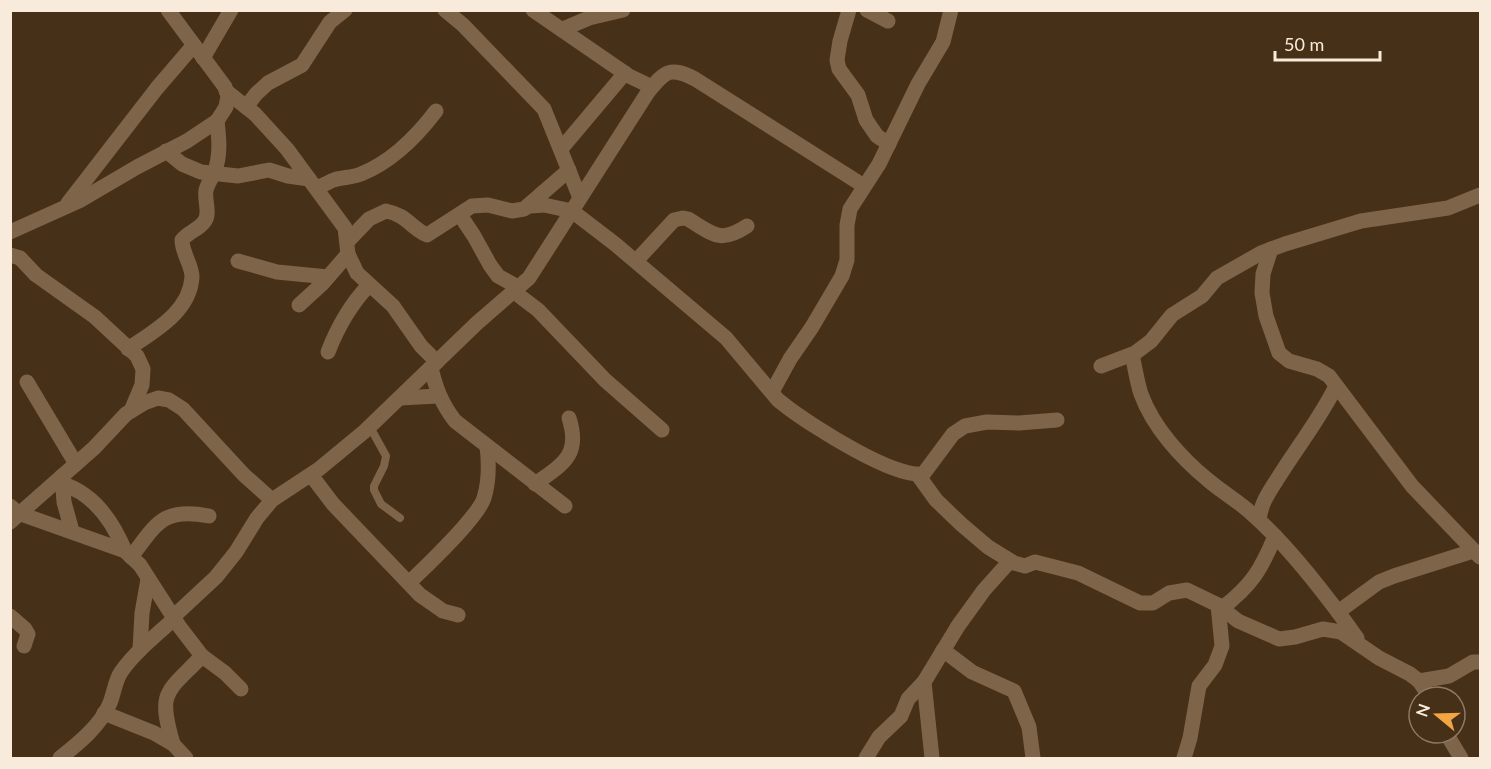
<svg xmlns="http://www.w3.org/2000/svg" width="1491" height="769" font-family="Lato,sans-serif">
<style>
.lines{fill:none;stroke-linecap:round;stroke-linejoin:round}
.lane{stroke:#7e6448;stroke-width:8}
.street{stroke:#7e6448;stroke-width:15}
</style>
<rect width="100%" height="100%" fill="#463017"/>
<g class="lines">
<polyline class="lane" points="370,427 386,456 384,466 374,486 374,490 381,504 400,518"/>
<g class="street">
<polyline points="445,10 463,25 544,109 580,198"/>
<polyline points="533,10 629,76 652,87"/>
<polyline points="849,10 840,41 837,60 839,69 858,95 866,120 877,136 889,144"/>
<polyline points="867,10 888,21"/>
<polyline points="563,29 589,18 623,10"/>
<polyline points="203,58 231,10"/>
<polyline points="226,91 255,114 287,149 345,228 348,254 357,273 393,306 421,346 437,362"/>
<polyline points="246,107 256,94 268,83 302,65 330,22 345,10"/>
<polyline points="561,149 625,73"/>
<polyline points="166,151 182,164 201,172 238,176 269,170 288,176 309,179"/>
<path d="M317 188C322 186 328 182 334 180 342 177 352 178 361 174 391 162 417 136 436 111"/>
<polyline points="68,203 157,88 193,46"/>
<path d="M530 206 544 205 572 211 615 244 726 338 778 400 787 407C809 424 899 482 924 473L953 434 965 426 987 422 1019 423 1057 420"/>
<polyline points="460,215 474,236 490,265 498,276 518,287"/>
<polyline points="10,232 79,201 137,167 187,141 217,121 226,107 228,96 225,87 168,10"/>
<path d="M348 241 369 219 386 211C407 215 411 228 427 235L472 206 488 205 512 211 524 209 569 170"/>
<polyline points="1271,249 1263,274 1262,293 1266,316 1279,353 1289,361 1317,369 1329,376 1412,486 1480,557"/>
<polyline points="10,255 20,258 36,275 95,317 137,356 143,369 142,385 131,411"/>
<polyline points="238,261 277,272 328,277"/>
<path d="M636 261 674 220 683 218 688 219C713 234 720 244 747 226"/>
<polyline points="513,291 538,310 605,380 662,430"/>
<polyline points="299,305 322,284 348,254"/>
<path d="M128 349C154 331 190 312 192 277 192 265 182 253 182 240 188 232 198 230 204 222 211 214 204 200 206 190 208 183 211 179 214 173 221 156 219 138 217 121"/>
<path d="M328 352C338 326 350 305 369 285"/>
<path d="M1132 355C1135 367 1137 382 1141 394 1153 427 1181 458 1208 480 1222 492 1238 501 1251 513 1290 547 1327 596 1357 638"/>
<polyline points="1101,366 1135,353 1151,341 1172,315 1202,296 1217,278 1261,253 1285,244 1361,221 1448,208 1480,195"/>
<path d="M431 368C436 389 442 404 455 421L565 506"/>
<polyline points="27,382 76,464"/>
<polyline points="772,392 790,359 812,327 842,276 847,260 847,225 850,209 879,164 918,84 943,42 951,10"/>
<polyline points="400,398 438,396"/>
<polyline points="311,475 333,504 420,595 443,611 458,615"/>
<polyline points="918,475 936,500 961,524 988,547 1014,563 1025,566 1035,562 1078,573 1140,603 1153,603 1169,593 1187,590 1218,605 1238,621 1279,639 1295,637 1323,629 1341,632 1379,658 1410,674 1419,681 1430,697"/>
<polyline points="62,476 64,502 72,531"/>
<path d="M63 484C94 494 113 522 125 551"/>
<path d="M535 484C563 464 581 455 569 418"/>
<polyline points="10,506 18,513 125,551 140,565 179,626 202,656 225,673 241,689"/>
<path d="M1259 520C1261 503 1269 492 1278 478 1297 447 1320 419 1336 386"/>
<polyline points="10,522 94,448 126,414 144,403 158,398 169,400 183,409 244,475 272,500"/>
<path d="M131 557C157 523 163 507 209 516"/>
<path d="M409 583C426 566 477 519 484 498 489 482 489 463 487 446"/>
<path d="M1222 608C1251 586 1261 570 1275 536"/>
<polyline points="1338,612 1379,582 1394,576 1473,551"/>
<polyline points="10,616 25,629 28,634 24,646"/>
<path d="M173 617 216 577 236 552 257 518 272 500 319 469 365 431 477 323 529 278 648 92C665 71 670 66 695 79L864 186"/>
<polyline points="140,650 142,613 148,579"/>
<polyline points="943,650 972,672 1014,691 1029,727 1033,758"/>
<polyline points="1419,681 1449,676 1473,662 1480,662"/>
<polyline points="924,682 932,758"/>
<polyline points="104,713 154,733 173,744 186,758"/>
<polyline points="1446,733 1461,758"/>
<path d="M173 744C157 690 167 693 202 656"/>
<path d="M60 758C79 743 101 725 110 703 114 693 115 681 121 672 135 652 156 635 174 619"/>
<polyline points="866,758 879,737 901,716 908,699 924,682 958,626 984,590 1010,561"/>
<polyline points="1184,758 1190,738 1199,686 1215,665 1222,646 1218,605"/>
</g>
</g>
<rect width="1491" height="769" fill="none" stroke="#f9ebdc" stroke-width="24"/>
<g transform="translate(1437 715) rotate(289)"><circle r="28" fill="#463017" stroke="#8e7b66" stroke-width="1.5"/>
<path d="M0-4.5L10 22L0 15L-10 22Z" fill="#f3a443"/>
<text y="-9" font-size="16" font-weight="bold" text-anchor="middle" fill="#f9ebdc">N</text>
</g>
<path d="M1275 51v9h105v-9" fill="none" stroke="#f9ebdc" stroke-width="3"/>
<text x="1284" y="51" font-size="18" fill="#f9ebdc" stroke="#463017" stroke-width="4.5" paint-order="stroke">50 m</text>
</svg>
